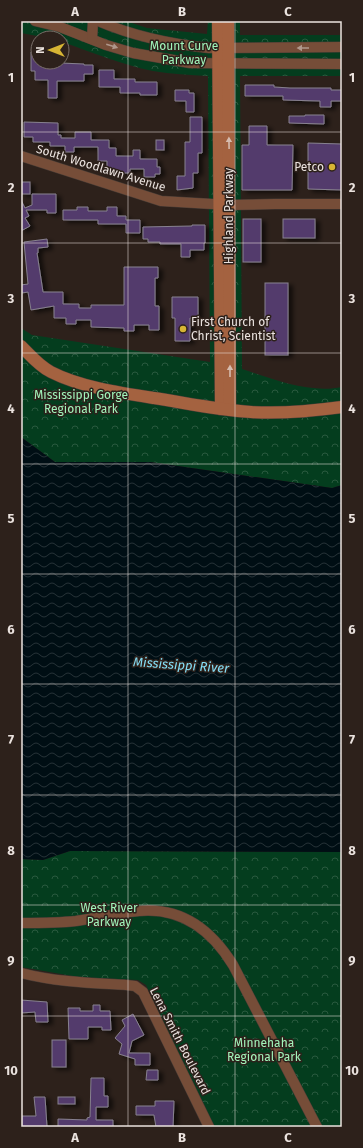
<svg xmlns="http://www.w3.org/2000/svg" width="363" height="1148" font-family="'Fira Sans',sans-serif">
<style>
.park{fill:url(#park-crowns)}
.water{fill:url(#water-waves)}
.building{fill:#533b6c;stroke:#87818f;filter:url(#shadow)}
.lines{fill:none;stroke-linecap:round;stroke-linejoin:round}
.street-casing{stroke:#483c36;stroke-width:11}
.secondary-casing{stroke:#483c36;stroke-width:13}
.street{stroke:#764d38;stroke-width:10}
.secondary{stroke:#a46240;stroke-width:12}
.oneway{fill:#b0988c}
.oneway2{fill:#d6bcaf}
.grid{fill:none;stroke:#ebe3df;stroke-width:1;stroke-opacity:0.55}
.poi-dot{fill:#d7b534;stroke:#2d211b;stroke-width:1.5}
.labels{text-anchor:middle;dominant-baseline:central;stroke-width:3;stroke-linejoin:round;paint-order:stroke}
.park-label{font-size:12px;fill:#a1f4ba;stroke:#2d211b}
.poi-label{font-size:12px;fill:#ebe3df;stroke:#2d211b;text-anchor:end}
.street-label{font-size:12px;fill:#ebe3df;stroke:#2d211b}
.water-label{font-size:13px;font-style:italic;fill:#85def6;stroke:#2d211b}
.neatline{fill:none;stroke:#ebe3df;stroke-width:1.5}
.grid-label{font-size:13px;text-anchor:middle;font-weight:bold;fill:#ebe3df}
</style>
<defs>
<pattern id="park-crowns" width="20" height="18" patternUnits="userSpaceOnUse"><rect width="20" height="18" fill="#043d1e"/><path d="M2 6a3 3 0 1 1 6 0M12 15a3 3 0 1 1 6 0" fill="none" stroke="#29593e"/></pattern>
<pattern id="water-waves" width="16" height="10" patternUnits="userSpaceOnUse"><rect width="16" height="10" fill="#000e14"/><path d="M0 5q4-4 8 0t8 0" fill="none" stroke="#253136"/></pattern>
<filter id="shadow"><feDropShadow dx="4.5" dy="2.5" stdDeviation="2" flood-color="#0009"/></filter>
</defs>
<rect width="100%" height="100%" fill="#2d211b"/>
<g class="park">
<path d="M21 21H126L147 28 207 34 208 21H240V35H342V76H240L242 369C272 379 310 394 342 387V485L332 488 150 462H55L21 437V328L32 335 210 362 208 76C190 75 171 74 153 71 122 65 92 52 62 42V38H48L21 33Z"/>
<polygon points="70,851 342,852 342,1127 215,1127 146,985 138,980 78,977 21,967 21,859 43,860"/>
</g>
<polygon class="water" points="21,437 55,462 150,462 332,488 342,485 342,852 70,851 43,860 21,859"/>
<g class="building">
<polygon points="31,52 38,52 38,62 60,62 60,63 84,64 84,65 93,65 93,74 84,74 84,81 57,81 57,98 48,98 48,80 35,80 35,71 31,71"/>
<polygon points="99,70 114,70 114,79 135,79 135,82 157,82 157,95 140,95 140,93 120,93 120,87 99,87"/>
<polygon points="245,85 274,85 274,87 290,88 331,88 331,90 342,90 342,101 331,101 331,107 320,107 320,101 283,100 283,96 245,96"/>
<polygon points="175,90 189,90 189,93 194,93 194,112 186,112 186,101 175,101"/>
<polygon points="305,115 324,115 324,124 289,123 289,116 305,116"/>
<polygon points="190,117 202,117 202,153 198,153 198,173 193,173 193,188 177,190 177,176 185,176 185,142 190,142"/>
<polygon points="24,122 58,123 58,135 61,135 61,138 75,138 75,132 91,132 91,140 109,140 109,148 116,148 116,156 133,156 133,150 140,150 140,159 157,159 157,167 160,167 160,174 155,174 155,177 144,177 144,169 130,169 130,173 120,173 120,171 107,171 107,161 98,161 98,147 74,147 74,152 65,152 65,146 50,146 50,142 33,142 33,137 24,137"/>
<polygon points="249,126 267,126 267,145 293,145 292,190 242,190 242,145 249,145"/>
<rect x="156" y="140" width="8" height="10"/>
<polygon points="308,143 342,144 342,190 308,189"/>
<rect x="21" y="182" width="9" height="12"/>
<polygon points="32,194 56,194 56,213 47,213 47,210 26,210 29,216 25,218 30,226 21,231 21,200 25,208 32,205"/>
<polygon points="77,207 88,207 88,211 107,211 107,207 117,207 117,216 126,216 126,220 140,220 140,233 126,233 126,224 98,224 98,220 63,220 63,210 77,210"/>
<rect x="243" y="219" width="18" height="43"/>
<rect x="283" y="219" width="32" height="19"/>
<polygon points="192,225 205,225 205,243 204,243 204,250 190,250 190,257 181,257 181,244 160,244 160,242 148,242 148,239 143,239 143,227 192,226"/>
<polygon points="47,239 48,247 38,248 38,253 37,253 43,292 63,292 63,304 79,304 79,308 91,308 91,305 124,305 124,267 158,267 158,278 155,278 155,306 159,306 159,330 149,330 149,325 134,325 134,331 124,331 124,328 91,327 91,320 76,320 76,324 66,324 66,318 54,318 54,306 31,310 28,292 22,293 21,287 21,285 28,284 24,242"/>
<rect x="265" y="283" width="23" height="72"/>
<polygon points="172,297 198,297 198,318 190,318 190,341 175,341 175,318 172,318"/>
<polygon points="21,1000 47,1002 48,1022 36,1022 35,1012 21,1013"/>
<polygon points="93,1005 100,1005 100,1011 110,1011 111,1030 102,1030 102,1027 88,1027 88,1039 69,1039 68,1008 80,1008 80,1011 93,1011"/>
<polygon points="133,1014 144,1035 132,1041 129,1053 150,1053 150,1065 135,1065 135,1059 119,1054 122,1044 115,1038 125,1026 122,1020"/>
<rect x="52" y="1040" width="14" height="27"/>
<polygon points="147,1070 158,1070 158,1080 146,1080"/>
<polygon points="91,1078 104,1078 104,1096 108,1096 108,1107 96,1107 96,1120 113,1120 113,1127 58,1127 58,1119 87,1120 87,1118 90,1117"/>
<polygon points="34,1097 45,1097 47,1127 22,1127 22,1116 36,1116"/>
<rect x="58" y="1097" width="17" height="7"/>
<polygon points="155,1101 174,1101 173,1127 156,1127 154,1115 136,1115 136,1106 155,1106"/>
</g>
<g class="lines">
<defs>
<g id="street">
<polyline points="35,21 60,27 106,45 133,53 190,63 342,64"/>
<path d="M98 21C133 36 170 44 209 48L342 47"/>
<polyline points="92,39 93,21"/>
<polyline points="21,156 161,201 229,205 275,204 342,204"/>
<path d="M21 923C39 923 58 923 76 921 97 918 118 913 139 911 182 907 212 931 233 965L317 1127"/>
<path d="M21 973C56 982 91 983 126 985L135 986 143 992 209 1127"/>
</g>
<g id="secondary">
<polyline points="218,21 221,409"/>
<polyline points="228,21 230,410"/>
<path d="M21 346C30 355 39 366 51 372 80 387 121 393 154 398 186 403 218 410 251 412 281 414 312 411 342 407"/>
</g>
</defs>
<use href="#street" class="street-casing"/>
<use href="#secondary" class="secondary-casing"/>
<use href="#street" class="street"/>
<use href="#secondary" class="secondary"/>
</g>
<defs><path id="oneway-solid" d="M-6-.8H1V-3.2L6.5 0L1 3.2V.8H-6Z"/></defs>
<g class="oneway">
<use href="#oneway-solid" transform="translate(112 46) rotate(17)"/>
<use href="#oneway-solid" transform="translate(303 48) rotate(180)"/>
</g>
<g class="oneway2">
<use href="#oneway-solid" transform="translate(229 143) rotate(-91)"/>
<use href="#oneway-solid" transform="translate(230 371) rotate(-90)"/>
</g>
<path class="grid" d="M128 21V1127M235 21V1127M21 132H342M21 243H342M21 353H342M21 464H342M21 574H342M21 684H342M21 795H342M21 905H342M21 1016H342"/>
<g class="poi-dot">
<circle cx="332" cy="167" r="4"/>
<circle cx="183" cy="329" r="4"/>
</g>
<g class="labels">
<g class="park-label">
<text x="184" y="46">Mount Curve<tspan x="184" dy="14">Parkway</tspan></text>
<text x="81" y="395">Mississippi Gorge<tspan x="81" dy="14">Regional Park</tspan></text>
<text x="109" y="908">West River<tspan x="109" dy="14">Parkway</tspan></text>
<text x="264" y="1043">Minnehaha<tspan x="264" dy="14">Regional Park</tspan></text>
</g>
<g class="poi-label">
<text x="324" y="167">Petco</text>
<text x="191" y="322" text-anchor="start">First Church of<tspan x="191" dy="14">Christ, Scientist</tspan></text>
</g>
<g class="street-label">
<text transform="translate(101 168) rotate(17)">South Woodlawn Avenue</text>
<text transform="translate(229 216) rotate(-90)">Highland Parkway</text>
<text transform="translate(180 1041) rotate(63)">Lena Smith Boulevard</text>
</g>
<g class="water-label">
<text transform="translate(181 665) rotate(4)">Mississippi River</text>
</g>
</g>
<rect width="363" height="1148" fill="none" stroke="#2d211b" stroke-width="44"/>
<g transform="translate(50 50) rotate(270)"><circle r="19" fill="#2d211b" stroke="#796f69"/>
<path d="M0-3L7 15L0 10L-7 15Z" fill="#d7b534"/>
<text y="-6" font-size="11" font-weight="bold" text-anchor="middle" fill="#ebe3df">N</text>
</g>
<rect x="22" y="22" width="319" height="1104" class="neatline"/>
<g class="grid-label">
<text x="75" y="16">A</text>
<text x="182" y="16">B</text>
<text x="288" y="16">C</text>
<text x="11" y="82">1</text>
<text x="352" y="82">1</text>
<text x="11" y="192">2</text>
<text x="352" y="192">2</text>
<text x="11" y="303">3</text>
<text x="352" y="303">3</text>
<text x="11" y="413">4</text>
<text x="352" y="413">4</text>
<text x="11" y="523">5</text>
<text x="352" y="523">5</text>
<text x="11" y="634">6</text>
<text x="352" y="634">6</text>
<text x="11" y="744">7</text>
<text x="352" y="744">7</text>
<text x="11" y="855">8</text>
<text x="352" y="855">8</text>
<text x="11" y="965">9</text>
<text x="352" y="965">9</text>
<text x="11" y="1075">10</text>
<text x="352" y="1075">10</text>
<text x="75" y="1142">A</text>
<text x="182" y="1142">B</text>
<text x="288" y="1142">C</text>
</g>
</svg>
